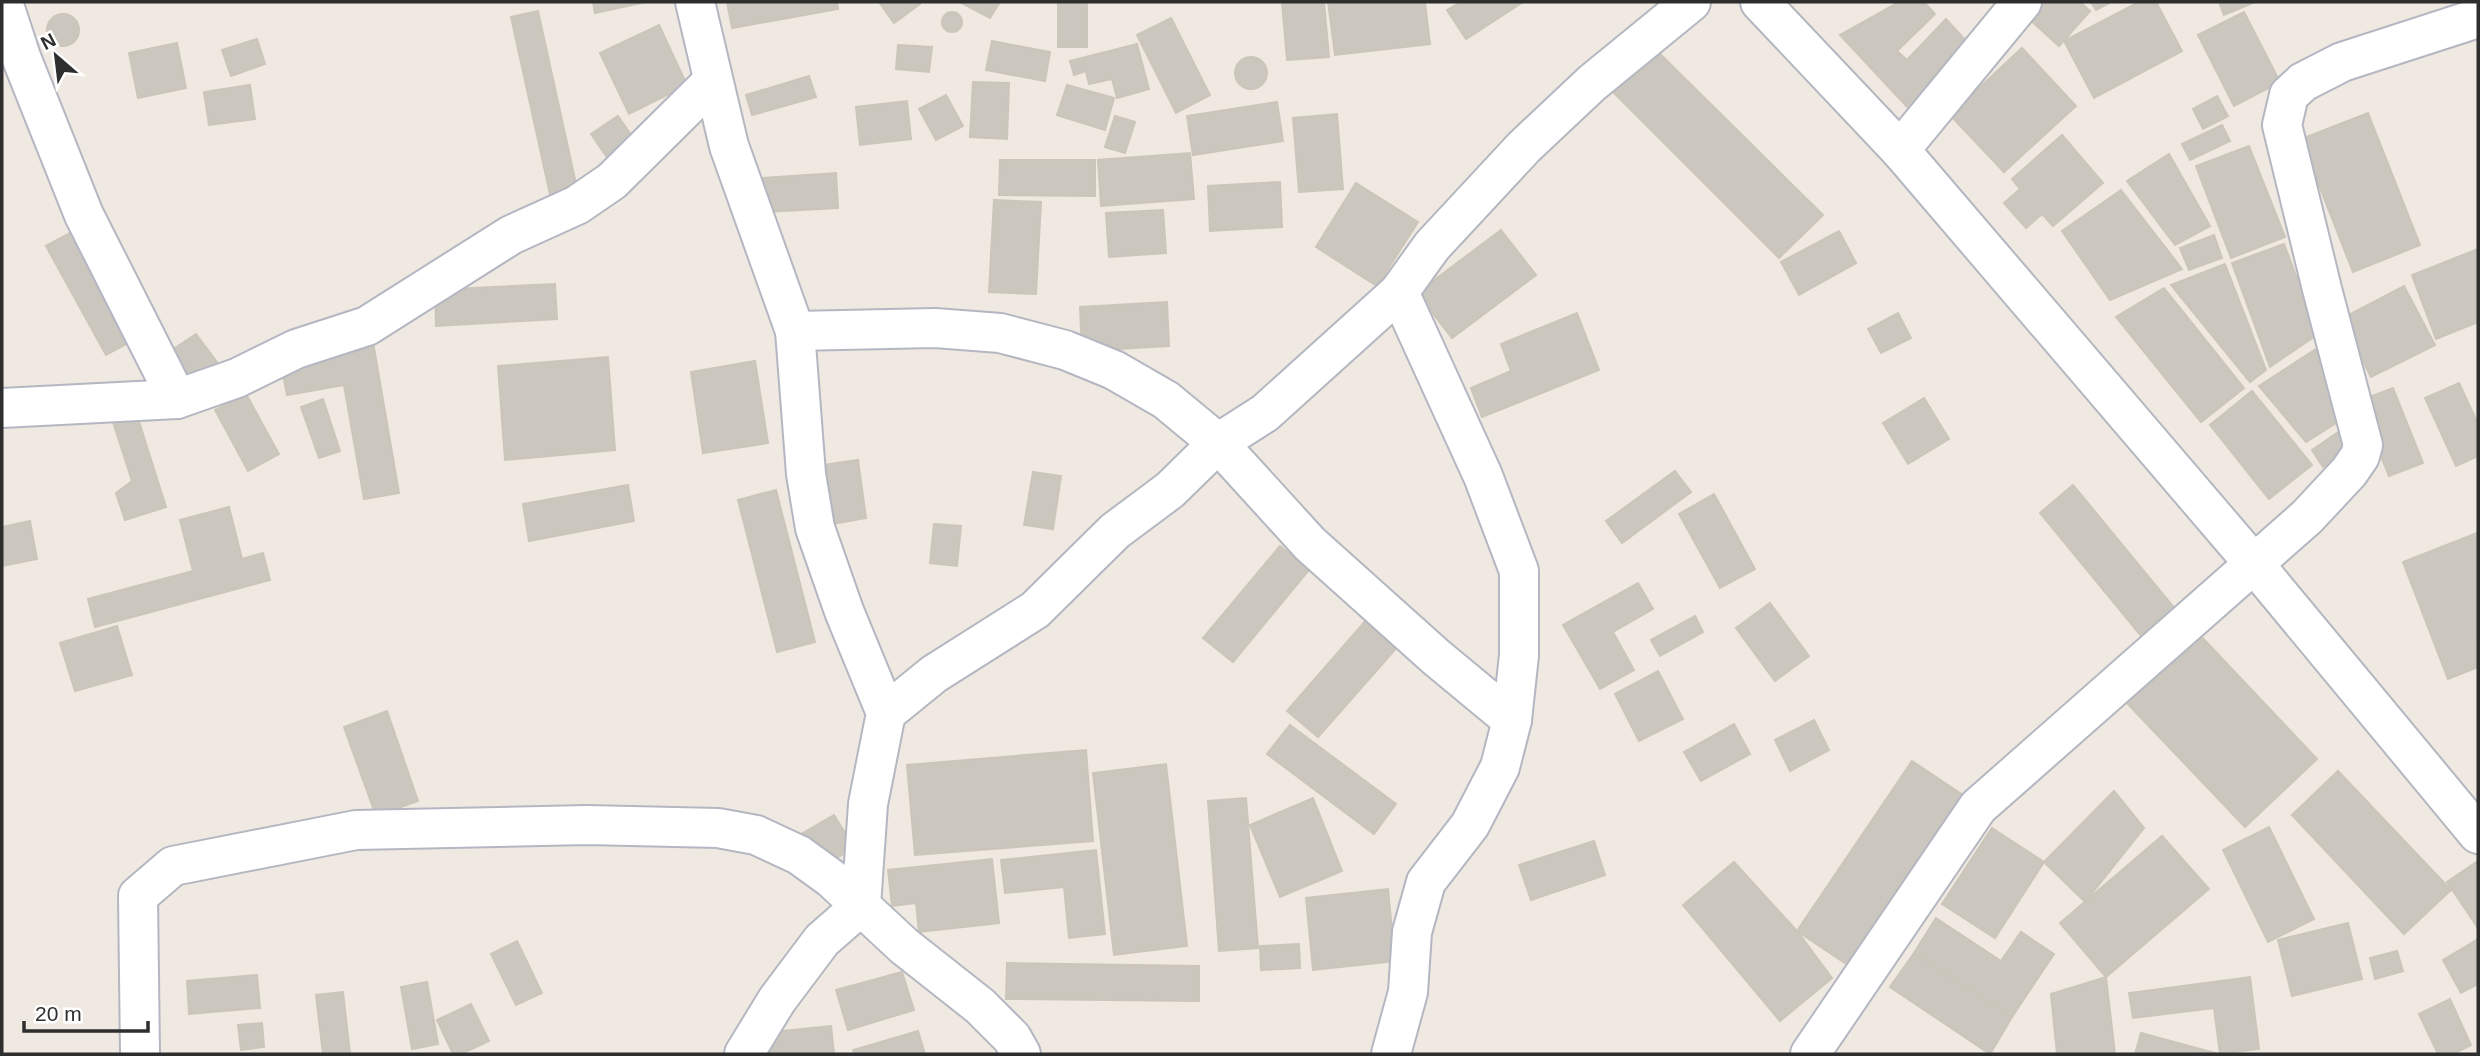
<svg xmlns="http://www.w3.org/2000/svg" width="2480" height="1056" font-family="Helvetica,sans-serif">
<style>
.building{fill:#cbc7bf;stroke:#cbc5ba;stroke-width:2}
.lines{fill:none;stroke-linecap:round;stroke-linejoin:round}
.minor-casing{stroke:#b4b7c1;stroke-width:42}
.tertiary-casing{stroke:#b4b7c1;stroke-width:42}
.minor{stroke:#fff;stroke-width:38}
.tertiary{stroke:#fff;stroke-width:38}
</style>
<rect width="100%" height="100%" fill="#efe9e1"/>
<g class="building">
<polygon points="593,2 646,2 595,13"/>
<polygon points="727,2 837,2 838,9 732,28"/>
<polygon points="879,2 919,2 920,4 894,23"/>
<polygon points="960,2 1000,2 990,18"/>
<rect x="1058" y="2" width="29" height="45"/>
<polygon points="1282,2 1324,2 1329,57 1287,60"/>
<polygon points="1328,2 1425,2 1430,44 1335,55"/>
<polygon points="1461,2 1523,2 1466,39 1447,10"/>
<polygon points="1899,2 1924,2 1935,14 1897,51 1907,60 1946,19 1967,42 1910,110 1840,35"/>
<polygon points="2044,2 2080,2 2090,11 2059,46 2029,19"/>
<polygon points="2091,2 2111,2 2096,10"/>
<polygon points="2139,2 2156,2 2182,51 2094,98 2064,41"/>
<polygon points="2219,2 2255,2 2224,15"/>
<polygon points="538,11 578,193 551,199 511,17"/>
<circle cx="952" cy="22" r="10"/>
<polygon points="2244,12 2280,82 2234,106 2198,35"/>
<circle cx="63" cy="30" r="16"/>
<polygon points="1171,18 1210,95 1176,113 1137,35"/>
<polygon points="659,25 687,85 629,114 600,53"/>
<polygon points="257,39 265,64 231,76 222,50"/>
<polygon points="992,41 1050,52 1045,81 986,70"/>
<polygon points="177,43 186,88 138,98 129,53"/>
<polygon points="1137,44 1149,89 1117,98 1112,79 1089,84 1086,71 1074,75 1070,61"/>
<polygon points="898,45 932,47 929,72 896,69"/>
<polygon points="2022,48 2076,106 2004,172 1950,115"/>
<polygon points="1655,49 1823,215 1779,258 1613,92"/>
<circle cx="1251" cy="73" r="16"/>
<polygon points="809,76 816,97 752,115 746,95"/>
<polygon points="973,82 1009,83 1007,139 970,137"/>
<polygon points="250,85 255,119 209,125 204,92"/>
<polygon points="1067,85 1114,98 1105,130 1057,115"/>
<polygon points="946,95 963,126 936,140 919,109"/>
<polygon points="2217,96 2228,116 2203,129 2193,109"/>
<polygon points="907,101 911,139 860,145 856,107"/>
<polygon points="1277,102 1283,141 1193,155 1187,116"/>
<polygon points="2368,113 2420,245 2353,272 2301,139"/>
<polygon points="1337,114 1343,189 1299,192 1293,118"/>
<polygon points="618,116 636,142 609,160 591,134"/>
<polygon points="1115,116 1135,122 1125,153 1105,147"/>
<polygon points="2222,125 2230,141 2190,160 2182,144"/>
<polygon points="2062,135 2103,183 2053,226 2042,214 2026,228 2004,203 2020,189 2012,179"/>
<polygon points="2249,146 2285,237 2231,258 2196,166"/>
<polygon points="1190,153 1194,199 1101,206 1098,160"/>
<polygon points="2169,154 2210,226 2175,245 2127,181"/>
<polygon points="1000,160 1095,160 1095,196 999,195"/>
<polygon points="836,173 838,208 765,212 763,178"/>
<polygon points="1280,182 1282,227 1210,231 1208,186"/>
<polygon points="1356,183 1418,222 1377,286 1316,247"/>
<polygon points="2121,190 2182,269 2110,300 2062,231"/>
<polygon points="994,200 1041,202 1036,294 989,292"/>
<polygon points="1163,210 1166,253 1109,257 1106,213"/>
<polygon points="79,228 139,337 106,355 46,246"/>
<polygon points="1501,230 1536,275 1452,338 1417,293"/>
<polygon points="1839,231 1856,263 1799,295 1781,262"/>
<polygon points="2214,235 2222,258 2189,270 2180,248"/>
<polygon points="2284,244 2318,334 2270,367 2232,263"/>
<polygon points="2478,249 2478,322 2436,339 2412,275"/>
<polygon points="2225,264 2266,370 2250,382 2171,285"/>
<polygon points="555,284 557,319 436,326 435,290"/>
<polygon points="2404,286 2435,345 2371,377 2341,319"/>
<polygon points="2164,288 2244,388 2201,422 2116,317"/>
<polygon points="1167,302 1169,346 1082,351 1080,307"/>
<polygon points="1577,313 1599,370 1482,417 1471,388 1511,371 1501,344"/>
<polygon points="1898,313 1911,338 1881,353 1868,329"/>
<polygon points="196,334 217,362 193,380 172,350"/>
<polygon points="373,342 399,493 364,499 344,385 287,395 280,359"/>
<polygon points="2316,349 2344,418 2306,442 2259,386"/>
<polygon points="608,357 615,450 505,460 498,366"/>
<polygon points="755,361 768,443 703,453 691,372"/>
<polygon points="2459,383 2478,424 2478,456 2456,466 2425,398"/>
<polygon points="2393,388 2423,463 2389,476 2359,401"/>
<polygon points="2252,391 2312,465 2269,499 2210,425"/>
<polygon points="246,394 279,454 248,471 215,410"/>
<polygon points="1924,398 1949,439 1908,464 1883,423"/>
<polygon points="323,399 340,451 319,458 301,407"/>
<polygon points="136,412 166,507 125,520 116,493 132,481 112,419"/>
<polygon points="2346,427 2357,443 2323,467 2312,450"/>
<polygon points="858,460 866,518 832,524 823,465"/>
<polygon points="1675,471 1691,492 1622,543 1606,521"/>
<polygon points="1033,472 1061,476 1053,529 1024,525"/>
<polygon points="628,485 634,521 529,541 523,504"/>
<polygon points="2073,485 2181,616 2147,643 2040,513"/>
<polygon points="776,490 815,642 777,652 738,500"/>
<polygon points="1714,494 1755,569 1720,588 1679,514"/>
<polygon points="229,507 242,559 263,553 270,580 95,627 88,599 193,571 180,520"/>
<polygon points="30,521 37,559 2,566 2,527"/>
<polygon points="934,524 961,526 957,566 930,563"/>
<polygon points="2477,533 2478,667 2448,679 2403,562"/>
<polygon points="1280,546 1309,570 1233,662 1203,638"/>
<polygon points="1638,583 1653,609 1613,632 1634,670 1600,689 1563,625"/>
<polygon points="1770,603 1809,656 1775,681 1736,628"/>
<polygon points="1695,616 1703,632 1660,656 1651,640"/>
<polygon points="1368,618 1399,645 1318,737 1287,711"/>
<polygon points="117,626 132,675 75,691 60,643"/>
<polygon points="2196,631 2317,759 2245,827 2124,700"/>
<polygon points="1658,671 1683,719 1639,741 1615,694"/>
<polygon points="387,711 418,801 376,816 344,727"/>
<polygon points="1814,720 1829,750 1790,771 1775,740"/>
<polygon points="1734,724 1750,754 1701,781 1684,752"/>
<polygon points="1290,725 1396,804 1374,834 1267,754"/>
<polygon points="1086,750 1093,841 915,855 907,765"/>
<polygon points="1912,761 1969,799 1854,969 1797,931"/>
<polygon points="1166,764 1187,946 1114,955 1093,773"/>
<polygon points="2338,771 2451,890 2404,934 2292,815"/>
<polygon points="2114,791 2144,828 2085,902 2044,862"/>
<polygon points="1246,798 1258,948 1219,951 1208,801"/>
<polygon points="1313,798 1342,871 1280,897 1250,825"/>
<polygon points="834,815 854,848 821,867 801,834"/>
<polygon points="2269,827 2314,919 2268,942 2223,850"/>
<polygon points="1992,828 2044,862 1995,938 1942,904"/>
<polygon points="2162,836 2209,889 2106,977 2060,923"/>
<polygon points="1594,841 1605,875 1531,900 1519,865"/>
<polygon points="1096,850 1105,934 1069,938 1064,887 1005,893 1001,860"/>
<polygon points="992,859 999,923 919,932 916,903 892,906 888,870"/>
<polygon points="2478,861 2478,928 2447,882"/>
<polygon points="1734,862 1797,931 1832,978 1780,1021 1683,905"/>
<polygon points="1388,889 1395,961 1313,970 1306,898"/>
<polygon points="1936,918 2001,961 2021,932 2054,954 2012,1017 1914,953"/>
<polygon points="2348,923 2362,979 2292,996 2278,940"/>
<polygon points="2478,939 2478,984 2461,993 2443,960"/>
<polygon points="517,941 542,993 516,1005 491,954"/>
<polygon points="1299,944 1300,968 1261,970 1260,946"/>
<polygon points="2397,951 2403,971 2375,979 2370,958"/>
<polygon points="1914,953 2012,1017 1990,1054 1890,987"/>
<polygon points="1007,963 1199,966 1199,1001 1006,999"/>
<polygon points="902,972 914,1010 848,1030 836,990"/>
<polygon points="257,975 260,1008 189,1014 187,981"/>
<polygon points="2106,977 2115,1054 2057,1054 2051,994"/>
<polygon points="2250,977 2259,1049 2220,1054 2214,1008 2133,1018 2129,993"/>
<polygon points="427,982 438,1044 412,1049 401,987"/>
<polygon points="343,992 350,1054 323,1054 316,995"/>
<polygon points="2450,999 2471,1045 2453,1054 2438,1054 2419,1014"/>
<polygon points="471,1004 489,1041 461,1054 453,1054 437,1020"/>
<polygon points="262,1023 264,1047 241,1050 238,1025"/>
<polygon points="831,1026 834,1054 765,1054 763,1033"/>
<polygon points="918,1031 925,1054 855,1054 853,1050"/>
<polygon points="2141,1033 2215,1053 2215,1054 2135,1054"/>
</g>
<g class="lines">
<defs>
<g id="minor">
<polyline points="3,2 21,57 84,215 177,399"/>
<polyline points="695,2 729,146 795,331 806,474 815,528 844,611 886,713 868,804 861,906 822,940 777,1000 744,1054"/>
<polyline points="1900,150 2022,2"/>
<polyline points="795,331 935,328 1000,333 1065,350 1114,370 1166,400 1218,443 1310,544 1436,657 1512,720"/>
<polyline points="2,408 177,399 237,378 296,349 367,326 511,235 577,205 612,181 713,81"/>
<polyline points="886,713 934,674 1035,610 1115,531 1170,490 1218,443 1265,413 1399,292 1432,246 1524,147 1592,83 1691,2"/>
<polyline points="140,1054 138,896 173,866 356,830 587,825 718,828 756,835 799,855 832,879 904,946 980,1006 1012,1038 1021,1054"/>
<polyline points="1391,1054 1408,992 1412,932 1426,882 1470,825 1500,767 1512,720 1519,655 1519,571 1483,476 1399,292"/>
<polyline points="1810,1054 1978,807 2307,517 2349,472 2360,456 2363,445 2322,289 2282,125 2289,95 2303,82 2342,62 2478,18"/>
</g>
<polyline id="tertiary" points="1760,2 1900,150 2255,565 2478,834"/>
</defs>
<use href="#minor" class="minor-casing"/>
<use href="#tertiary" class="tertiary-casing"/>
<use href="#minor" class="minor"/>
<use href="#tertiary" class="tertiary"/>
</g>
<rect width="2480" height="1056" fill="none" stroke="#2e2e2e" stroke-width="7"/>
<g transform="translate(56 56) rotate(332)" stroke="#ffffff" stroke-width="5" paint-order="stroke">
<path d="M0-5L12 26L0 18L-12 26Z" fill="#2e2e2e"/>
<text y="-10" font-size="19" font-weight="bold" text-anchor="middle" fill="#2e2e2e">N</text>
</g>
<path d="M24 1021v10h124v-10" fill="none" stroke="#2e2e2e" stroke-width="3.5"/>
<text x="35" y="1021" font-size="21" fill="#2e2e2e" stroke="#ffffff" stroke-width="5" paint-order="stroke">20 m</text>
</svg>
